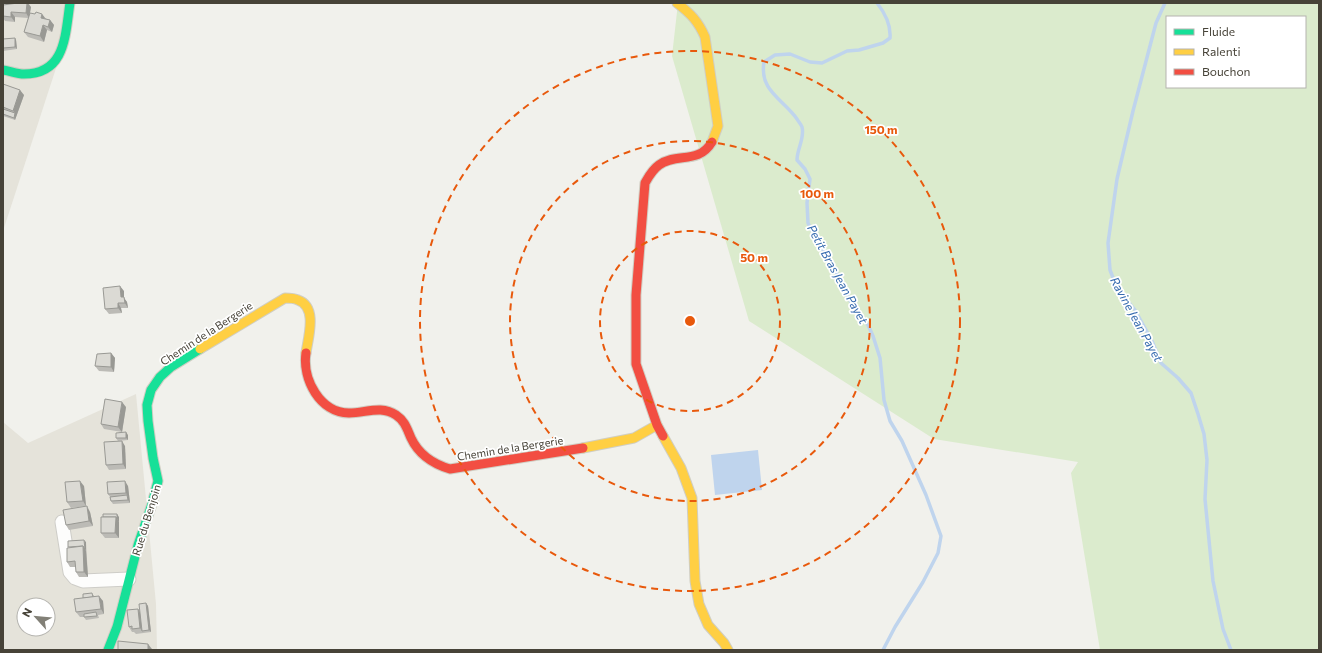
<svg xmlns="http://www.w3.org/2000/svg" width="1322" height="653" font-family="Commissioner,sans-serif">
<style>
.residential{fill:#e5e3da;fill-rule:evenodd}
.green{fill:#dbebcd;fill-rule:evenodd}
.water{fill:#bfd4ed}
.lines{fill:none;stroke-linecap:round;stroke-linejoin:round}
.stream{stroke:#bfd4ed;stroke-width:3.5}
.street-casing{stroke:#cecdc8;stroke-width:15}
.fast-casing{stroke:#d0cec3;stroke-width:11}
.slow-casing{stroke:#d0cec3;stroke-width:11}
.jam-casing{stroke:#d0cec3;stroke-width:11}
.street{stroke:#fdfdfc;stroke-width:13}
.fast{stroke:#16e098;stroke-width:9}
.slow{stroke:#ffcf43;stroke-width:9}
.jam{stroke:#f24e42;stroke-width:9}
.wall{fill:#bcbbb6}
.shaded-wall{fill:#999994}
.building{fill:#dbdad4;stroke:#999994}
.ring{fill:none;stroke:#e8590c;stroke-width:2;stroke-dasharray:7 5}
.labels{text-anchor:middle;dominant-baseline:central;stroke-width:3.5;stroke-linejoin:round;paint-order:stroke}
.street-label{font-size:11px;fill:#474338;stroke:#fff}
.water-label{font-size:12px;font-style:italic;fill:#366baf;stroke:#fff}
.centre{fill:#e8590c;stroke:#fff;stroke-width:2}
.ring-label{font-size:12px;text-anchor:middle;font-weight:bold;fill:#e8590c;stroke:#fff;stroke-width:3.5;stroke-linejoin:round;paint-order:stroke}
</style>
<rect width="100%" height="100%" fill="#f1f1ec"/>
<g class="residential">
<polygon points="3,3 72,3 72,19 3,231"/>
<path d="M136 394 156 604 157 650H3V422L28 443ZM24 605H48V629H24Z"/>
</g>
<path class="green" d="M678 3H1319V650H1100L1071 473 1078 462 934 439 749 321 672 56ZM1167 17H1305V87H1167Z"/>
<polygon class="water" points="758,450 762,490 715,495 711,455"/>
<g class="lines">
<g class="stream">
<path d="M877 3C885 13 891 25 890 38L883 43 859 50 847 51 822 63 810 62 790 54 775 55 764 62C759 91 783 99 797 119 798 121 801 124 802 127 805 138 797 149 797 160L805 169 810 179 807 203 808 223 815 237 842 282 848 297 855 309 868 325 873 336 880 358 884 400 890 421 902 441 926 495 941 536 938 553 923 582 895 627 883 650"/>
<polyline points="1165,3 1156,23 1133,111 1117,179 1108,243 1110,270 1117,288 1135,310 1152,341 1161,363 1178,378 1191,393 1198,414 1204,434 1207,460 1205,499 1213,581 1223,629 1231,650"/>
</g>
<defs>
<polyline id="street" points="62,522 70,572 75,578 83,581 129,579"/>
<g id="fast">
<path d="M3 70C10 71 17 74 24 74 66 74 65 35 70 3"/>
<polyline points="108,650 117,627 138,545 152,504 158,481 153,458 148,421 147,405 151,390 160,377 171,367 200,349"/>
</g>
<g id="slow">
<path d="M677 3C691 14 698 21 705 37L718 126 712 142"/>
<path d="M200 349 285 298C289 298 294 298 298 300 318 307 308 338 306 353"/>
<polyline points="663,436 681,468 692,498 695,581 699,604 708,625 724,643 728,650"/>
<polyline points="583,448 634,438 657,425"/>
</g>
<g id="jam">
<path d="M306 353C302 379 320 413 349 413 366 413 381 405 396 415 405 421 407 429 411 438 419 455 433 464 450 469L583 448"/>
<path d="M663 436 657 425 636 364V295L645 183C649 176 652 170 659 165 677 152 698 165 712 142"/>
</g>
</defs>
<use href="#street" class="street-casing"/>
<use href="#fast" class="fast-casing"/>
<use href="#slow" class="slow-casing"/>
<use href="#jam" class="jam-casing"/>
<use href="#street" class="street"/>
<use href="#fast" class="fast"/>
<use href="#slow" class="slow"/>
<use href="#jam" class="jam"/>
</g>
<g class="wall">
<polygon points="3,5 31,7 30,13 50,20 54,25 52,32 47,30 44,42 28,37 24,32 28,18 15,17 15,22 5,21 3,18"/>
<polygon points="15,38 16,40 17,49 3,51 3,39"/>
<polygon points="3,84 24,95 15,120 3,116"/>
<polygon points="124,291 124,298 127,302 128,308 121,308 122,313 109,314 105,309"/>
<polygon points="111,353 115,358 114,372 99,371 95,366"/>
<polygon points="126,407 122,432 104,429 101,424"/>
<polygon points="128,435 128,440 118,441 116,438"/>
<polygon points="125,446 126,469 109,470 106,465"/>
<polygon points="84,486 86,506 71,508 67,502"/>
<polygon points="128,486 130,503 113,504 111,501 110,497 108,494"/>
<polygon points="90,512 93,526 69,530 66,525"/>
<polygon points="119,517 119,538 105,538 101,533"/>
<polygon points="86,542 88,577 79,577 76,572 76,567 70,567 67,562"/>
<polygon points="94,595 94,597 103,601 104,614 98,615 99,618 86,620 84,617 80,617 76,612 83,598"/>
<polygon points="146,603 148,606 151,632 136,634 134,632 132,632 129,627 138,609 140,611"/>
</g>
<g class="shaded-wall">
<polygon points="27,3 28,3 31,7 29,18 26,13"/>
<polygon points="11,12 15,17 15,22 11,17"/>
<polygon points="42,14 46,19 41,18"/>
<polygon points="50,20 54,25 52,32 48,27"/>
<polygon points="43,25 47,30 44,42 40,36"/>
<polygon points="15,38 16,40 17,49 15,47"/>
<polygon points="20,90 24,95 15,120 14,118 15,113 13,111"/>
<polygon points="120,286 124,291 124,298 127,302 128,308 121,297"/>
<polygon points="118,303 121,308 122,313 118,308"/>
<polygon points="111,353 115,358 114,372 111,367"/>
<polygon points="122,402 126,407 122,432 118,427"/>
<polygon points="126,432 128,435 128,440 126,438"/>
<polygon points="122,441 125,446 126,469 123,464"/>
<polygon points="80,481 84,486 86,506 83,501"/>
<polygon points="125,481 128,486 130,503 128,500 127,495 126,493"/>
<polygon points="87,506 90,512 93,526 89,521"/>
<polygon points="117,514 119,517 119,522 117,519"/>
<polygon points="116,517 119,522 119,538 115,533"/>
<polygon points="84,540 86,542 86,551 85,549"/>
<polygon points="83,546 86,551 88,577 84,572"/>
<polygon points="99,596 103,601 104,614 101,609"/>
<polygon points="146,603 148,606 151,632 149,630"/>
<polygon points="138,609 141,614 142,631 140,628"/>
<polygon points="148,644 152,649 152,650 148,650"/>
</g>
<g class="building">
<polygon points="18,3 27,3 26,13 11,12 11,17 3,16 3,5"/>
<polygon points="36,12 42,14 41,18 50,20 48,27 43,25 40,36 24,32 30,13 35,14"/>
<polygon points="15,38 15,47 3,48 3,39"/>
<polygon points="3,84 20,90 13,111 3,107"/>
<polygon points="3,109 15,113 14,118 3,114"/>
<polygon points="120,286 121,297 124,297 125,303 118,303 118,308 105,309 103,288"/>
<polygon points="111,353 111,367 95,366 97,354"/>
<polygon points="105,399 122,402 118,427 101,424"/>
<polygon points="126,432 126,438 116,438 116,433"/>
<polygon points="122,441 123,464 106,465 104,442"/>
<polygon points="80,481 83,501 67,502 65,482"/>
<polygon points="125,481 126,493 108,494 107,482"/>
<polygon points="127,495 128,500 111,501 110,497"/>
<polygon points="87,506 89,521 66,525 63,510"/>
<polygon points="103,514 117,514 117,519 116,517 103,517"/>
<polygon points="101,517 116,517 115,533 101,533"/>
<polygon points="84,540 85,549 83,546 68,547 68,541"/>
<polygon points="83,546 84,572 76,572 75,561 67,562 67,548"/>
<polygon points="92,593 93,597 83,598 83,594"/>
<polygon points="99,596 101,609 76,612 74,599"/>
<polygon points="146,603 149,630 142,631 139,604"/>
<polygon points="138,609 140,628 132,629 132,626 129,627 127,610"/>
<polygon points="96,612 97,616 84,617 84,614"/>
<polygon points="118,641 148,644 148,650 118,650"/>
</g>
<g class="ring">
<circle cx="690" cy="321" r="90"/>
<circle cx="690" cy="321" r="180"/>
<circle cx="690" cy="321" r="270"/>
</g>
<g class="labels">
<g class="street-label">
<text transform="translate(206 333) rotate(-33)">Chemin de la Bergerie</text>
<text transform="translate(510 448) rotate(-9)">Chemin de la Bergerie</text>
<text transform="translate(146 520) rotate(-73)">Rue du Benjoin</text>
</g>
<g class="water-label">
<text transform="translate(838 274) rotate(61)">Petit Bras Jean Payet</text>
<text transform="translate(1137 319) rotate(61)">Ravine Jean Payet</text>
</g>
</g>
<circle cx="690" cy="321" r="6" class="centre"/>
<g class="ring-label">
<text x="881" y="134">150 m</text>
<text x="817" y="198">100 m</text>
<text x="754" y="262">50 m</text>
</g>
<rect width="1322" height="653" fill="none" stroke="#474338" stroke-width="8"/>
<rect x="1166" y="16" width="140" height="72" fill="#ffffff" stroke="#b5b4af"/>
<rect x="1174" y="29" width="20" height="6" fill="#16e098" stroke="#b5b4af"/>
<text x="1202" y="36" font-size="12" fill="#474338">Fluide</text>
<rect x="1174" y="49" width="20" height="6" fill="#ffcf43" stroke="#b5b4af"/>
<text x="1202" y="56" font-size="12" fill="#474338">Ralenti</text>
<rect x="1174" y="69" width="20" height="6" fill="#f24e42" stroke="#b5b4af"/>
<text x="1202" y="76" font-size="12" fill="#474338">Bouchon</text>
<g transform="translate(36 617) rotate(297)"><circle r="19" fill="#ffffff" stroke="#b5b4af"/>
<path d="M0-3L7 15L0 10L-7 15Z" fill="#828077"/>
<text y="-6" font-size="11" font-weight="bold" text-anchor="middle" fill="#474338">N</text>
</g>
</svg>
